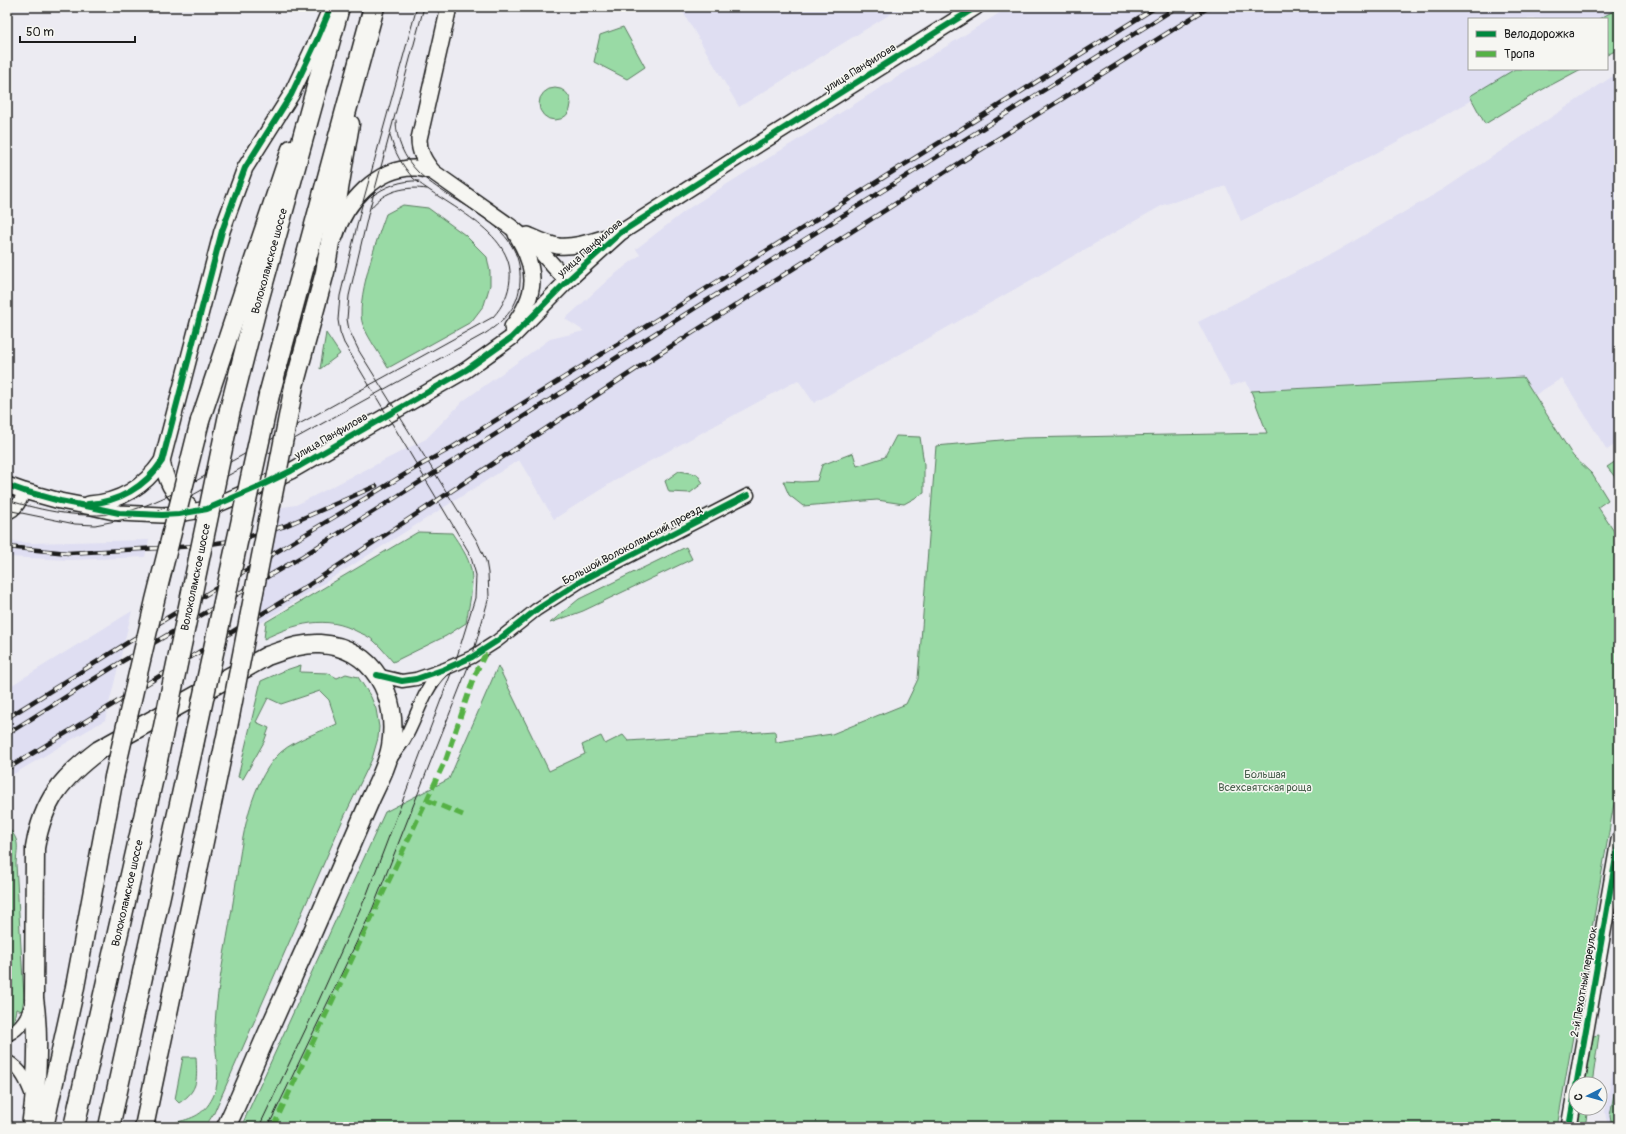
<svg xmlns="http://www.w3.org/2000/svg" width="1626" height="1134" font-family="Pangolin,sans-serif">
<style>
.built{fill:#dfdef2}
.green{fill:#99daa5;stroke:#5a7b60}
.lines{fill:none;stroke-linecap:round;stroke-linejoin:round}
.minor-casing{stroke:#1c1c1c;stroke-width:15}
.tertiary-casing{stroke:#1c1c1c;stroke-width:18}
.secondary-casing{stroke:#1c1c1c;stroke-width:21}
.primary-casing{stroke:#1c1c1c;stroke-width:23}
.minor{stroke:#f6f6f2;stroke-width:12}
.tertiary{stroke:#f6f6f2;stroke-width:15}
.secondary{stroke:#f6f6f2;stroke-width:18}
.primary{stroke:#f6f6f2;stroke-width:20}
.tram{stroke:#1c1c1c;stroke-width:1}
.rail-casing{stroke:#1c1c1c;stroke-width:4.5}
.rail{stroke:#f6f6f2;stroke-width:3;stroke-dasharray:9;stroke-linecap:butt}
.secondary-bridge-casing{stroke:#1c1c1c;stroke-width:21;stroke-linecap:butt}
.primary-bridge-casing{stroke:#1c1c1c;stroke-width:23;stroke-linecap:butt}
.secondary-bridge{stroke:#f6f6f2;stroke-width:18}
.primary-bridge{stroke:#f6f6f2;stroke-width:20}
.quiet{stroke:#55b145;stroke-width:5;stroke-dasharray:10 5;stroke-linecap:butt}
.cycleway-casing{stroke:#f6f6f2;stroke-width:8}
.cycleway{stroke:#00873e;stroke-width:6}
.labels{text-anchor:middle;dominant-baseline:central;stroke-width:3;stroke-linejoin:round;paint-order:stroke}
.street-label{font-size:11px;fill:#1c1c1c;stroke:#f6f6f2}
.park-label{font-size:11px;fill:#485e4c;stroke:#f6f6f2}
</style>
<rect width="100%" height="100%" fill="#ecebf2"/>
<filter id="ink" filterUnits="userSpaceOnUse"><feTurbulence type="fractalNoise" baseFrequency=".025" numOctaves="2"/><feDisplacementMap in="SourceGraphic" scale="8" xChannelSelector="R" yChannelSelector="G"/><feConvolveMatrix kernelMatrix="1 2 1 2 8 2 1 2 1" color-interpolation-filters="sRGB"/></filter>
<g filter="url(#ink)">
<g class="built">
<polygon points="680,7 902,7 739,107"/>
<polygon points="1009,7 1619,7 1619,13 1607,19 1469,19 1469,69 1525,69 1469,102 1369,157 1241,221 1226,186 1163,205 814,403 798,380 619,478 554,519 519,460 256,626 276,508 296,505 426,439 463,401 550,339 584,331 565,319 610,278 640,255 636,249 689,208"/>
<polygon points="1619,72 1619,442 1607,450 1562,378 1535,395 1523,377 1251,391 1246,381 1231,386 1198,322 1335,252 1444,189"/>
<polygon points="149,540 145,557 70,560 7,557 7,541 31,543"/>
<polygon points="132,611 105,720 7,778 7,688"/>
<polygon points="1619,1038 1619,1127 1608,1127 1605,1112"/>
</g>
<g class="green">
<polygon points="1619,8 1619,49 1607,55 1607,19 1599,19"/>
<polygon points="623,27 645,67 627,79 594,62 600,35"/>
<polygon points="1515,69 1581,69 1538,92 1485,124 1470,96"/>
<circle cx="555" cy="104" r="16"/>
<path d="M403 205 428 208 465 235 487 257 490 272V285L484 305 471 322 388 368C380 354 369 340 363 325 354 304 378 236 386 214Z"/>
<polygon points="326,333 340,354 320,369"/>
<polygon points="1523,377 1573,456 1592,474 1608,500 1598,507 1619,539 1619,775 1557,1127 241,1127 385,812 449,779 498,666 549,771 585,754 582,745 601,736 605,744 623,735 628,741 775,731 776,742 832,734 906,704 918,679 936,446 1023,438 1267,433 1251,391"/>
<polygon points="896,436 920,437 924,464 924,493 904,504 877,500 803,506 789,495 783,481 802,482 817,481 822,465 853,453 857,466 885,457"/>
<polygon points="1619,459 1619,478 1615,477 1607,467"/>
<polygon points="679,471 697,474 703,483 690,493 669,492 665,481"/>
<path d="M418 532 452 533C459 544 469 557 471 570 474 587 469 605 466 623L446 636 393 662C387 655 381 647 374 641 370 637 363 634 358 632 326 614 294 624 264 639L266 622Z"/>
<polygon points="686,547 692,559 583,611 550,623 579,599"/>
<path d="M301 665 300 672 328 673 337 678 346 674 358 677 371 697 376 709 379 727 378 738 372 759 345 815 214 1113 205 1127H169V1124C190 1119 203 1117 213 1097 223 1077 213 1048 215 1025 217 986 226 947 232 909 240 861 243 798 274 759 289 741 316 734 337 724L329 700 320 691 281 704 268 698 256 722 269 728 264 742 243 779 238 777 261 681 286 670Z"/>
<path d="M7 827C21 840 17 847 16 864L24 997 22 1011 16 1009 14 1020 7 1029V975L10 957 7 934Z"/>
<polygon points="1599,1035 1592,1084 1585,1084 1593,1036"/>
<path d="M183 1057H196C197 1079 199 1090 179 1103L175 1099Z"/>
<polygon points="1619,1066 1619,1127 1612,1127 1610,1116"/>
<polygon points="1581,1108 1588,1108 1585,1127 1578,1127"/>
</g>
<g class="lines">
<defs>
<g id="minor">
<path d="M7 513C17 510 21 500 24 491"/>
<polyline points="377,675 402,681 416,679 445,669 472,657 497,641 536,610 581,581 748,495"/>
<path d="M391 758C395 752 400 746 404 740 417 718 423 689 442 671"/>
<path d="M7 1035C22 1028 28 1016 33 1001"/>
<path d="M7 1061C22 1069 27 1082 33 1098"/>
</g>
<g id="tertiary">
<path d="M433 172C425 162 419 153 419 139L449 7"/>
<path d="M528 235C537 239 547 244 558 246 577 248 598 239 617 234"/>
<path d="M335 237C345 203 377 167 415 168 421 168 427 170 433 172L511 227 540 251 567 281"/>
<path d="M512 327C538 294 538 270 516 234"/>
<path d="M162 461C166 480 171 494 188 505"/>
<polyline points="7,485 24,491 60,501 91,507 119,513 162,515 179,514 207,509 258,487 291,471 466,370 511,338 567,281 620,233 732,161 976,7"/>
<path d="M89 504C120 502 145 486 162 461L222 231 245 168 291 95 317 40 331 7"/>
<polyline points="1569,1127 1619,840"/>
</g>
<g id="secondary">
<polyline points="294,386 325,272 350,124"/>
<polyline points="200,421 291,149"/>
<path d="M31 1127C37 1084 40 1041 34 998L35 848C43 800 62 778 99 750L267 656C285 650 301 643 320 644 374 647 399 697 391 746 388 764 379 781 371 798 360 823 349 849 338 874 315 927 292 979 268 1032 254 1063 241 1096 226 1127"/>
<polyline points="44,1127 74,992 114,777"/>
<polyline points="144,1127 227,732"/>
</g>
<g id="primary">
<polyline points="269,395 374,7"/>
<path id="s1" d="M230 410 256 308 339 7"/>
<path id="s2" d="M74 1127 157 760"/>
<polyline points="109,1127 193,745"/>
</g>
</defs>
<use href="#minor" class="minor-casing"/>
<use href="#tertiary" class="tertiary-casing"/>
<use href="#secondary" class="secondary-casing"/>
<use href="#primary" class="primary-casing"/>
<use href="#minor" class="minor"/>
<use href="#tertiary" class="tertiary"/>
<use href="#secondary" class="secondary"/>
<use href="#primary" class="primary"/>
<g class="tram">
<path d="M371 197C385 186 402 180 419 181"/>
<path d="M371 208C384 190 407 186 427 189"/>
<path d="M7 500C43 511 81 519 119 513 138 510 156 501 174 493L493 317C503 306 509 293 510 279 514 231 444 205 413 178 402 165 394 152 390 135"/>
<path d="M7 510 75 524 95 525 146 515 182 501 486 333C505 320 519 306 520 282 524 221 453 207 418 172 404 158 396 140 396 120"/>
<polyline points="259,1127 310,1020 367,894 455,663 475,598 476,575 470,554 344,343 340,332 338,320 340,296 361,209 417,7"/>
<polyline points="268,1127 372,910 472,657 489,597 488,573 486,561 477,541 359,351 349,330 347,319 349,296 368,215 424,7"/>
</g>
<defs>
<g id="rail">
<polyline points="7,547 68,553 197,546 237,540 285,526 376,486"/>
<polyline points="7,718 167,618 417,467 453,447 1156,7"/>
<polyline points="7,734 121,662 303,556 703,303 1177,7"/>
<polyline points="7,769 309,585 656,356 961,162 1209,7"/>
</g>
</defs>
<use href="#rail" class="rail-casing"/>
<use href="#rail" class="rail"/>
<defs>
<g id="secondary-bridge">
<polyline points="227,732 294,386"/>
<polyline points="114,777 155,600 200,421"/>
</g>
<g id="primary-bridge">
<polyline points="193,745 269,395"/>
<path id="s3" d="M157 760 230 410"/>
</g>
</defs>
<use href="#secondary-bridge" class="secondary-bridge-casing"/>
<use href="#primary-bridge" class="primary-bridge-casing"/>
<use href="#secondary-bridge" class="secondary-bridge"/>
<use href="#primary-bridge" class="primary-bridge"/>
<g class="quiet">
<polyline points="427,800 463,815"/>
<polyline points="273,1127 446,759 474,677 488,648"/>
</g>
<defs>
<g id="cycleway">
<polyline points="7,485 24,491 60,501 91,507 119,513 162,515 179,514 207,509 258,487 291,471 466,370 511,338 567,281 620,233 732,161 976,7"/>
<path d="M88 504C119 502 145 487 162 461L222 231 245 168 291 95 317 40 331 7"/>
<polyline points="377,675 402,681 416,679 445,669 472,657 497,641 536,610 581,581 748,495"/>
<polyline points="1569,1127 1619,840"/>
</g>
</defs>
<use href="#cycleway" class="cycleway-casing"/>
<use href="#cycleway" class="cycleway"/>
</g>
</g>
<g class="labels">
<g class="street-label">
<text transform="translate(860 68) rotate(-32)">улица Панфилова</text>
<text transform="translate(590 248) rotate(-41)">улица Панфилова</text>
<text stroke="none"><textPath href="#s1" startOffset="154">Волоколамское шоссе</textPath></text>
<text transform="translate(331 436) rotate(-30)">улица Панфилова</text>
<text transform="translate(632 545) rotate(-28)">Большой Волоколамский проезд</text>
<text stroke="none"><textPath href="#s3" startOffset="187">Волоколамское шоссе</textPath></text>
<text stroke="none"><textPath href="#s2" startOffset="240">Волоколамское шоссе</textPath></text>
<text transform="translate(1584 982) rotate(-80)">2-й Пехотный переулок</text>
</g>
<g class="park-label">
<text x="1265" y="774">Большая<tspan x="1265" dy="13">Всехсвятская роща</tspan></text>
</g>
</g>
<rect width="1626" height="1134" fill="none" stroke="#f6f6f2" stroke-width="24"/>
<rect x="12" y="12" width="1602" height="1110" fill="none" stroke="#1c1c1c" stroke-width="1.5" filter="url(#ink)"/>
<rect x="1468" y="18" width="140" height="52" fill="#f6f6f2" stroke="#9f9f9c"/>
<rect x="1476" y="31" width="20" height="6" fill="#00873e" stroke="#9f9f9c"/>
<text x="1504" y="38" font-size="12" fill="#1c1c1c">Велодорожка</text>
<rect x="1476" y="51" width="20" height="6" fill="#55b145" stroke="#9f9f9c"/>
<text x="1504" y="58" font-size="12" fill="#1c1c1c">Тропа</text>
<g transform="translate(1588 1096) rotate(264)"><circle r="19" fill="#f6f6f2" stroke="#9f9f9c"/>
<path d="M0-3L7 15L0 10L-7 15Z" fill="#1f6fb2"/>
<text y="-6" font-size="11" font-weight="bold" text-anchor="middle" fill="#1c1c1c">С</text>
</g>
<path d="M20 36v6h115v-6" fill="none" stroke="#1c1c1c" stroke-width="2"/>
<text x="26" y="36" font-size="12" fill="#1c1c1c" stroke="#f6f6f2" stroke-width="3" paint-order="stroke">50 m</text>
</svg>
